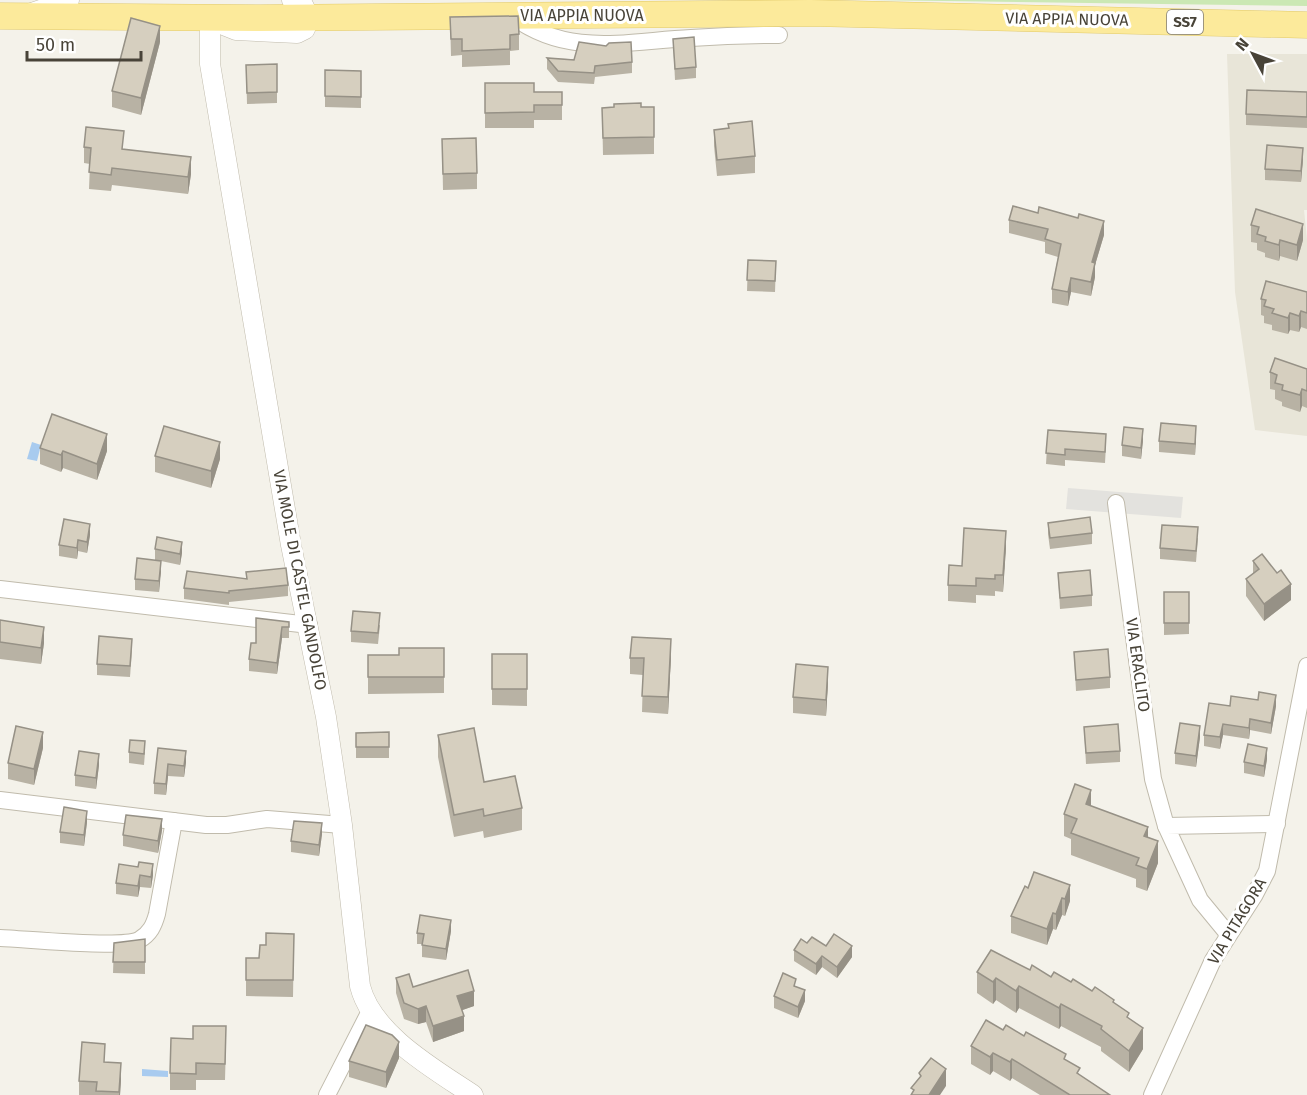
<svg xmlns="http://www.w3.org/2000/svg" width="1307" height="1095" font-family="'Fira Sans',sans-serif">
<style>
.residential{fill:#e8e5d8}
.green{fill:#cbe8b4}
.parking{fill:#e3e2de}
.water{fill:#a8cbef}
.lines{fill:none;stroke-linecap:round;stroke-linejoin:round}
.minor-casing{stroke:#c0bbac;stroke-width:18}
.tertiary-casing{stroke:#c0bbac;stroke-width:21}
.primary-casing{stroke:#e2ca6a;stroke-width:27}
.minor{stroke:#fff;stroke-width:16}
.tertiary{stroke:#fff;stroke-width:20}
.primary{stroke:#fcea9b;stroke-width:26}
.wall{fill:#b8b2a4}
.shaded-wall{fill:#969186}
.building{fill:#d6cfbf;stroke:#969186;stroke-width:1.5}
.labels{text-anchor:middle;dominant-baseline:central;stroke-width:6;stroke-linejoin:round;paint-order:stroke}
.shield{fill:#fff;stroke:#7f7b74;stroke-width:1.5}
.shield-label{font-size:15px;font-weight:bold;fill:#484338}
.street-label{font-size:16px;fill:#484338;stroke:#fff}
</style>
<rect width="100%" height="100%" fill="#f4f2ea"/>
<polygon class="residential" points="1227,54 1307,54 1307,210 1304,210 1307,239 1307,436 1255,430 1235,292"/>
<polygon class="green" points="869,0 1307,0 1307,6"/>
<polygon class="parking" points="1068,488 1183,497 1181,518 1066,509"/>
<g class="water">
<polygon points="32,442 41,445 37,461 27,459"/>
<polygon points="142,1069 168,1071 168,1077 142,1076"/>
</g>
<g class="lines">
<defs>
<g id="minor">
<path d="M512 16C568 58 627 41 691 38 720 36 750 35 779 35"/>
<polyline points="1116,503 1153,779 1166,826"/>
<polyline points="0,589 309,625"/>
<polyline points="0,800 206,825 227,825 267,819 342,825"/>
<polyline points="1228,934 1200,900 1166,826 1277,824"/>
<path d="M0 938C27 939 120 949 139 940 150 934 154 925 157 914L174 821"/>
<polyline points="327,1095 370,1011"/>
<polyline points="1152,1095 1213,960 1254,896 1267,871 1307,666"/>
</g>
<g id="tertiary">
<polyline points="32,13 69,0"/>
<path d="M210 16V64L291 545 326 717 342 825 360 986C372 1034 434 1069 473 1095"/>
<polyline points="216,22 236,30 297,33 305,29 309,17 303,5 292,0"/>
</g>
<polyline id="primary" points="0,16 260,18 810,13 1307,25"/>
</defs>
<use href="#minor" class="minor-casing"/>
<use href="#tertiary" class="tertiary-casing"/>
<use href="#primary" class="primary-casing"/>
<use href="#minor" class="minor"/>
<use href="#tertiary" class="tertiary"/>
<use href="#primary" class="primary"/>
</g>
<g class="wall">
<polygon points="450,17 519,34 519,50 510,51 510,65 462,67 462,55 451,56"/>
<polygon points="673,39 696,67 696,78 675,80"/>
<polygon points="160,42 141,115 112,107 112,91"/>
<polygon points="547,58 632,62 632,73 595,77 594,84 558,82 547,69"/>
<polygon points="277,64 277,103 247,104 246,65"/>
<polygon points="325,70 361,71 361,108 325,107"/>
<polygon points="485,83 534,92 562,92 562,120 534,120 534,128 485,128"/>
<polygon points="1307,92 1307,128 1246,125 1246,114"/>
<polygon points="614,107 654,107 654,154 603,155 602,108"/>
<polygon points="728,124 755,156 755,173 717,176 714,146 714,130 728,128"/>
<polygon points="442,139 477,173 477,189 443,190"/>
<polygon points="84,147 124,149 191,174 188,194 112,185 111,191 89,189 90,164 84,163"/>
<polygon points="1303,159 1301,182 1265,180 1265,169"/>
<polygon points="1009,220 1104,235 1095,265 1095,277 1091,296 1071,292 1068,306 1052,303 1052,289 1058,257 1045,253 1045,242 1009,233"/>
<polygon points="1251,225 1303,240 1297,261 1280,256 1279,261 1265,257 1265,253 1257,250 1257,243 1251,242"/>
<polygon points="748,260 776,261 775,292 747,291"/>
<polygon points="1307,292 1307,329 1301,327 1299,332 1290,330 1288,334 1272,330 1272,325 1264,323 1264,316 1261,315 1261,299"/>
<polygon points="1307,369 1307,408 1302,406 1300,412 1282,406 1282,402 1275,399 1275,390 1270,389 1270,372"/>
<polygon points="1048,430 1106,445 1105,463 1065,460 1065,466 1046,464"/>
<polygon points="1196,437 1195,455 1159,452 1159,441"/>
<polygon points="1143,440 1141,459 1122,456 1122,445"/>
<polygon points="40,448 107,451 97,480 63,468 61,472 40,464"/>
<polygon points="155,456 220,459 211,488 155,472"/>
<polygon points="1048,523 1092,533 1092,544 1050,549 1048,534"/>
<polygon points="90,535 87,553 78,551 77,559 59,556 59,545"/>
<polygon points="1198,538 1196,562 1160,559 1160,548"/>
<polygon points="1006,547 1003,592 995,591 995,596 976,595 976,603 948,601 948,585 962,566"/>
<polygon points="155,549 182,553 180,565 161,561 159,592 135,590 135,579 155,560"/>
<polygon points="1253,561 1291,600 1264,621 1246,596 1246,579 1253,574"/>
<polygon points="246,572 288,585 288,596 229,602 229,605 184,599 184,588 246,578"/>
<polygon points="1058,573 1092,595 1092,606 1060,609"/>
<polygon points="1164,592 1189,592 1189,634 1164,635"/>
<polygon points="0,620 44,643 41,664 0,659"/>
<polygon points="289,622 289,638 282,638 277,674 249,671 249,659 256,643"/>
<polygon points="380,625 378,644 351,642 351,631"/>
<polygon points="444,648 444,693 368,694 368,655 399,655"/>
<polygon points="132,650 130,677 97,675 97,664"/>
<polygon points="1074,652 1110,677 1110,688 1076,691"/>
<polygon points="492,654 527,654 527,706 492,705"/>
<polygon points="671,656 668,714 642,712 643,675 630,674 630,658"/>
<polygon points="828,683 826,716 793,713 793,697"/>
<polygon points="1230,706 1276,706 1271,734 1250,730 1249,739 1223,735 1220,749 1204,746 1204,735"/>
<polygon points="1084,727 1120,751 1120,762 1086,764"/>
<polygon points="389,732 389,758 356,758 356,733"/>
<polygon points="438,735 484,782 522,808 522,830 484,838 483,831 454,837 438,757"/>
<polygon points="1200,737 1196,767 1175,764 1175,753"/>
<polygon points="43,748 34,785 8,779 8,763"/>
<polygon points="158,748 186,762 184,777 168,776 166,795 154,794 154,783"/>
<polygon points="129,752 145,752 144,765 129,763"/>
<polygon points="1267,759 1264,777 1244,773 1244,762"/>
<polygon points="99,765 96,789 75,786 75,775"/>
<polygon points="1091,806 1148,838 1158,863 1147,891 1136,887 1136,879 1071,855 1071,839 1064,836 1064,814"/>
<polygon points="87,822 84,846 60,843 60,832"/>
<polygon points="162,830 158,853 123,846 123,835"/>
<polygon points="322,834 319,856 291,852 291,841"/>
<polygon points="119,864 153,875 151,888 140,887 138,897 116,894 116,883"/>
<polygon points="1025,886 1070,901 1065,916 1062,915 1056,930 1053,929 1047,945 1011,933 1011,916"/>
<polygon points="451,931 446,960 422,957 422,944 417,944 417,933"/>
<polygon points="294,934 293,997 246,996 246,958 259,958 266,945"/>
<polygon points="145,939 145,974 113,973 114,943"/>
<polygon points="807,943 826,946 852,957 837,978 822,967 816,975 794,961 794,950"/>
<polygon points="1030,970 1051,977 1071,982 1092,991 1114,1003 1129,1019 1143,1049 1129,1072 1101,1051 1101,1047 1061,1026 1059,1029 1019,1008 1016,1013 996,1000 993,1004 977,993 977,972"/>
<polygon points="396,978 413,987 474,1006 462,1010 464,1031 433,1042 426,1022 418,1024 404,1019 396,993"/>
<polygon points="774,996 805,1001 798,1018 774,1008"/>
<polygon points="1003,1030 1066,1060 1080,1075 1110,1095 1040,1095 1012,1078 1010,1081 993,1071 990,1075 971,1064 971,1046"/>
<polygon points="226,1043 225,1080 196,1080 196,1090 170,1090 170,1073"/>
<polygon points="399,1058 386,1088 349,1077 349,1061"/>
<polygon points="105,1062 121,1079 120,1095 79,1095 79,1081"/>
</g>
<g class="shaded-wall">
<polygon points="160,26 160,42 141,115 141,98"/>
<polygon points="1303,148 1303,159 1301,182 1301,171"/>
<polygon points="191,157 191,174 188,194 188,177"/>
<polygon points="1104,221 1104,235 1095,265 1095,277 1091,296 1092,262"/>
<polygon points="1303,224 1303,240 1297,261 1297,245"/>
<polygon points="1280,240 1280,256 1279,261 1279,245"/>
<polygon points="1071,278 1071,292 1068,306 1068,292"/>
<polygon points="1301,311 1301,327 1299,332 1299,316"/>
<polygon points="1290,313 1290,330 1288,334 1288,318"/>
<polygon points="1302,389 1302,406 1300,412 1300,395"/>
<polygon points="1196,426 1196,437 1195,455 1195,444"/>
<polygon points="1143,429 1143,440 1141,459 1141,448"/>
<polygon points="107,434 107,451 97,480 97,464"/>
<polygon points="220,442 220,459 211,488 211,471"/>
<polygon points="63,451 63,468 61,472 61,455"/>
<polygon points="90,524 90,535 87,553 87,542"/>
<polygon points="1006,531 1006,547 1003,592 1003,575"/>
<polygon points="78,540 78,551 77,559 77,548"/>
<polygon points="182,542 182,553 180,565 180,554"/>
<polygon points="161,561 161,572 159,592 159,581"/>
<polygon points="1291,584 1291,600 1264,621 1264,604"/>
<polygon points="44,627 44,643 41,664 41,648"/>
<polygon points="282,627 282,638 277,674 277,663"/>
<polygon points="671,639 671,656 668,714 668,697"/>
<polygon points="828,667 828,683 826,716 826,700"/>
<polygon points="1276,695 1276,706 1271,734 1271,723"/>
<polygon points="1250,719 1250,730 1249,739 1249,728"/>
<polygon points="1223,724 1223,735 1220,749 1220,737"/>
<polygon points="1200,726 1200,737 1196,767 1196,756"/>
<polygon points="43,732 43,748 34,785 34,769"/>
<polygon points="1267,748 1267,759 1264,777 1264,766"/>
<polygon points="186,751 186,762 184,777 184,766"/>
<polygon points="99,754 99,765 96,789 96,778"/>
<polygon points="168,764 168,776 166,795 166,784"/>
<polygon points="1091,790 1091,812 1086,804"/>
<polygon points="87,811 87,822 84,846 84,835"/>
<polygon points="162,819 162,830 158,853 158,841"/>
<polygon points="322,823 322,834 319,856 319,845"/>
<polygon points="1148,827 1148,849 1144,836"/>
<polygon points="1158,841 1158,863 1147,891 1147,869"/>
<polygon points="153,864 153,875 151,888 151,877"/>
<polygon points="140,875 140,887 138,897 138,886"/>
<polygon points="1070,885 1070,901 1065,916 1065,899"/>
<polygon points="1062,898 1062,915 1056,930 1056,914"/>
<polygon points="1053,913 1053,929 1047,945 1047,929"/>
<polygon points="451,920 451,931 446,960 446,949"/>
<polygon points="852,946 852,957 837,978 837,967"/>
<polygon points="822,956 822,967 816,975 816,964"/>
<polygon points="996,978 996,1000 993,1004 993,982"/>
<polygon points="1019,986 1019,1008 1016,1013 1016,991"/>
<polygon points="805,990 805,1001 798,1018 798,1007"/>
<polygon points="474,991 474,1006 457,1012 457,996"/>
<polygon points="1061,1004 1061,1026 1059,1029 1059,1008"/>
<polygon points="426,1006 426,1022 418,1024 418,1009"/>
<polygon points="464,1016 464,1031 433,1042 433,1026"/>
<polygon points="1143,1028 1143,1049 1129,1072 1129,1051"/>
<polygon points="399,1042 399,1058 386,1088 386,1072"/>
<polygon points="993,1053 993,1071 990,1075 990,1057"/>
<polygon points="1012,1059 1012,1078 1010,1081 1010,1062"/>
<polygon points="121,1063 121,1079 120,1095 119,1095"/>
<polygon points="946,1069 946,1086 940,1095 929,1095"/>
</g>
<g class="building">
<polygon points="518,16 519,34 510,35 510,49 462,51 462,39 451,39 450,17"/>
<polygon points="131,18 160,26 141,98 112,91"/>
<polygon points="694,37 696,67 675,69 673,39"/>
<polygon points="579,42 606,46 609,43 631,42 632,62 595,66 594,73 558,71 547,58 574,60"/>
<polygon points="277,64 277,92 247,93 246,65"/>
<polygon points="325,70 361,71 361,97 325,96"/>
<polygon points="485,83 534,83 534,92 562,92 562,105 534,105 534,112 485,113"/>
<polygon points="1247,90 1307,92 1307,117 1246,114"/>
<polygon points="641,103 641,107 654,107 654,137 603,138 602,108 614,107 614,104"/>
<polygon points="752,121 755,156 717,160 714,130 729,128 728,124"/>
<polygon points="86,127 124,131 122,149 191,157 188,177 112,168 111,175 89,172 91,148 84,147"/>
<polygon points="476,138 477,173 443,174 442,139"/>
<polygon points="1267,145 1303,148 1301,171 1265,169"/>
<polygon points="1013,206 1038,213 1039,207 1078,218 1079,214 1104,221 1092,262 1095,263 1091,282 1071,278 1068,292 1052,289 1061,244 1045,239 1048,229 1009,220"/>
<polygon points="1256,209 1303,224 1297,245 1280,240 1279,245 1265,241 1266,237 1257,234 1259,227 1251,225"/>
<polygon points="748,260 776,261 775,281 747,280"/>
<polygon points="1266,281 1307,292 1307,313 1301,311 1299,316 1290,313 1288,318 1272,313 1274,309 1264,306 1266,300 1261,299"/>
<polygon points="1275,358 1307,369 1307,391 1302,389 1300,395 1282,390 1283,385 1275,383 1277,375 1270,372"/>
<polygon points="52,414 107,434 97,464 63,451 61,455 40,448"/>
<polygon points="1161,423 1196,426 1195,444 1159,441"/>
<polygon points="164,426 220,442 211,471 155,456"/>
<polygon points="1124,427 1143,429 1141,448 1122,445"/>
<polygon points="1048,430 1106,434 1105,452 1065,449 1065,455 1046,453"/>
<polygon points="1090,517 1092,533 1050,538 1048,523"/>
<polygon points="64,519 90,524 87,542 78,540 77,548 59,545"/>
<polygon points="1162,525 1198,527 1196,551 1160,548"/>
<polygon points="964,528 1006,531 1003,575 995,575 995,579 976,578 976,586 948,585 949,565 962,566"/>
<polygon points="157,537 182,542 180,554 155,549"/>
<polygon points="1262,554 1277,573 1281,570 1291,584 1264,604 1246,579 1259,569 1253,561"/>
<polygon points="137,558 161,561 159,581 135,579"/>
<polygon points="286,568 288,585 229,591 229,593 184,588 187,571 247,579 246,572"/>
<polygon points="1090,570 1092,595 1060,598 1058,573"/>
<rect x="1164" y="592" width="25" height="31"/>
<polygon points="353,611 380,613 378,633 351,631"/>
<polygon points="256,618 289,622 289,627 282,627 277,663 249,659 251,643 256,643"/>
<polygon points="0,620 44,627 41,648 0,642"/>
<polygon points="99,636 132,639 130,666 97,664"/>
<polygon points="632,637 671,639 668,697 642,696 644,658 630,658"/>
<polygon points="399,648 444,648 444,677 368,677 368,655 399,655"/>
<polygon points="1108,649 1110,677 1076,680 1074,652"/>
<rect x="492" y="654" width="35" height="35"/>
<polygon points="796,664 828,667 826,700 793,697"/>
<polygon points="1259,692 1276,695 1271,723 1250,719 1249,728 1223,724 1220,737 1204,735 1209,703 1230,706 1231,696 1258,700"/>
<polygon points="1180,723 1200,726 1196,756 1175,753"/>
<polygon points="1118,724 1120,751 1086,753 1084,727"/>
<polygon points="16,726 43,732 34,769 8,763"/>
<polygon points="474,728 484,782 515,776 522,808 484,816 483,809 454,815 438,735"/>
<polygon points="389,732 389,747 356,747 356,733"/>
<polygon points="130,740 145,741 144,754 129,752"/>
<polygon points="1248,744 1267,748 1264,766 1244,762"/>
<polygon points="158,748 186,751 184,766 168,764 166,784 154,783"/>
<polygon points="79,751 99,754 96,778 75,775"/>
<polygon points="1075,784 1091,790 1086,804 1148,827 1144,836 1158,841 1147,869 1136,865 1139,858 1071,833 1077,819 1064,814"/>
<polygon points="64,807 87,811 84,835 60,832"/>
<polygon points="126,815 162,819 158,841 123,835"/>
<polygon points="294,821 322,823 319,845 291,841"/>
<polygon points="139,862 153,864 151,877 140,875 138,886 116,883 119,864 138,867"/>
<polygon points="1034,872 1070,885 1065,899 1062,898 1056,914 1053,913 1047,929 1011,916 1025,886 1028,888"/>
<polygon points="420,915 451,920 446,949 422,945 424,934 417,933"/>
<polygon points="266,933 294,934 293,980 246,980 246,958 259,958 260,945 266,945"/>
<polygon points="834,934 852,946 837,967 822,956 816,964 794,950 801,939 807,943 812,937 826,946"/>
<polygon points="145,939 145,962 113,962 114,943"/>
<polygon points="991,950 1030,970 1032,965 1051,977 1054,972 1071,982 1073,979 1092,991 1095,987 1114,1000 1113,1002 1129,1013 1127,1017 1143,1028 1129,1051 1101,1029 1102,1026 1061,1004 1059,1008 1019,986 1016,991 996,978 993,982 977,972"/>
<polygon points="468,970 474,991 457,996 464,1016 433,1026 426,1006 418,1009 404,1003 396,978 409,974 413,987"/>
<polygon points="783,973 796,979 794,986 805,990 798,1007 774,996"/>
<polygon points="986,1020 1003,1030 1006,1025 1024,1036 1026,1032 1066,1054 1064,1059 1080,1068 1077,1073 1110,1095 1070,1095 1012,1059 1010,1062 993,1053 990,1057 971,1046"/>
<polygon points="366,1025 392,1035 399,1042 386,1072 349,1061"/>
<polygon points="193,1026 226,1026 225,1064 196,1063 196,1074 170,1073 171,1038 193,1039"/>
<polygon points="82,1042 105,1044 104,1062 121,1063 119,1092 96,1091 97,1082 79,1081"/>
<polygon points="931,1058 946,1069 929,1095 911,1095 914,1090 911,1088 921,1076 919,1073"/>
</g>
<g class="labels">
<rect class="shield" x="1167" y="10" width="36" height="24" rx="4.5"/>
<g class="shield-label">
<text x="1185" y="22">SS7</text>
</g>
<g class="street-label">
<text x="582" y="15">VIA APPIA NUOVA</text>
<text transform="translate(1067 19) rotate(1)">VIA APPIA NUOVA</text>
<text transform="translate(300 580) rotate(79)">VIA MOLE DI CASTEL GANDOLFO</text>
<text transform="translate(1138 665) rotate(82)">VIA ERACLITO</text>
<text transform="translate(1237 921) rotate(-59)">VIA PITAGORA</text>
</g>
</g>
<g transform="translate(1253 54) rotate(311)" stroke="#ffffff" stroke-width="4.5" paint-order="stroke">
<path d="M0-4.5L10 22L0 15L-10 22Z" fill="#484338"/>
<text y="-9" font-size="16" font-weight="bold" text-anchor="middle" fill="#484338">N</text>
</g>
<path d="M27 51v9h114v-9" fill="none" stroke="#484338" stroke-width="3"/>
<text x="36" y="51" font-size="18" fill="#484338" stroke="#ffffff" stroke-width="4.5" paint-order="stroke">50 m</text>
</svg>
